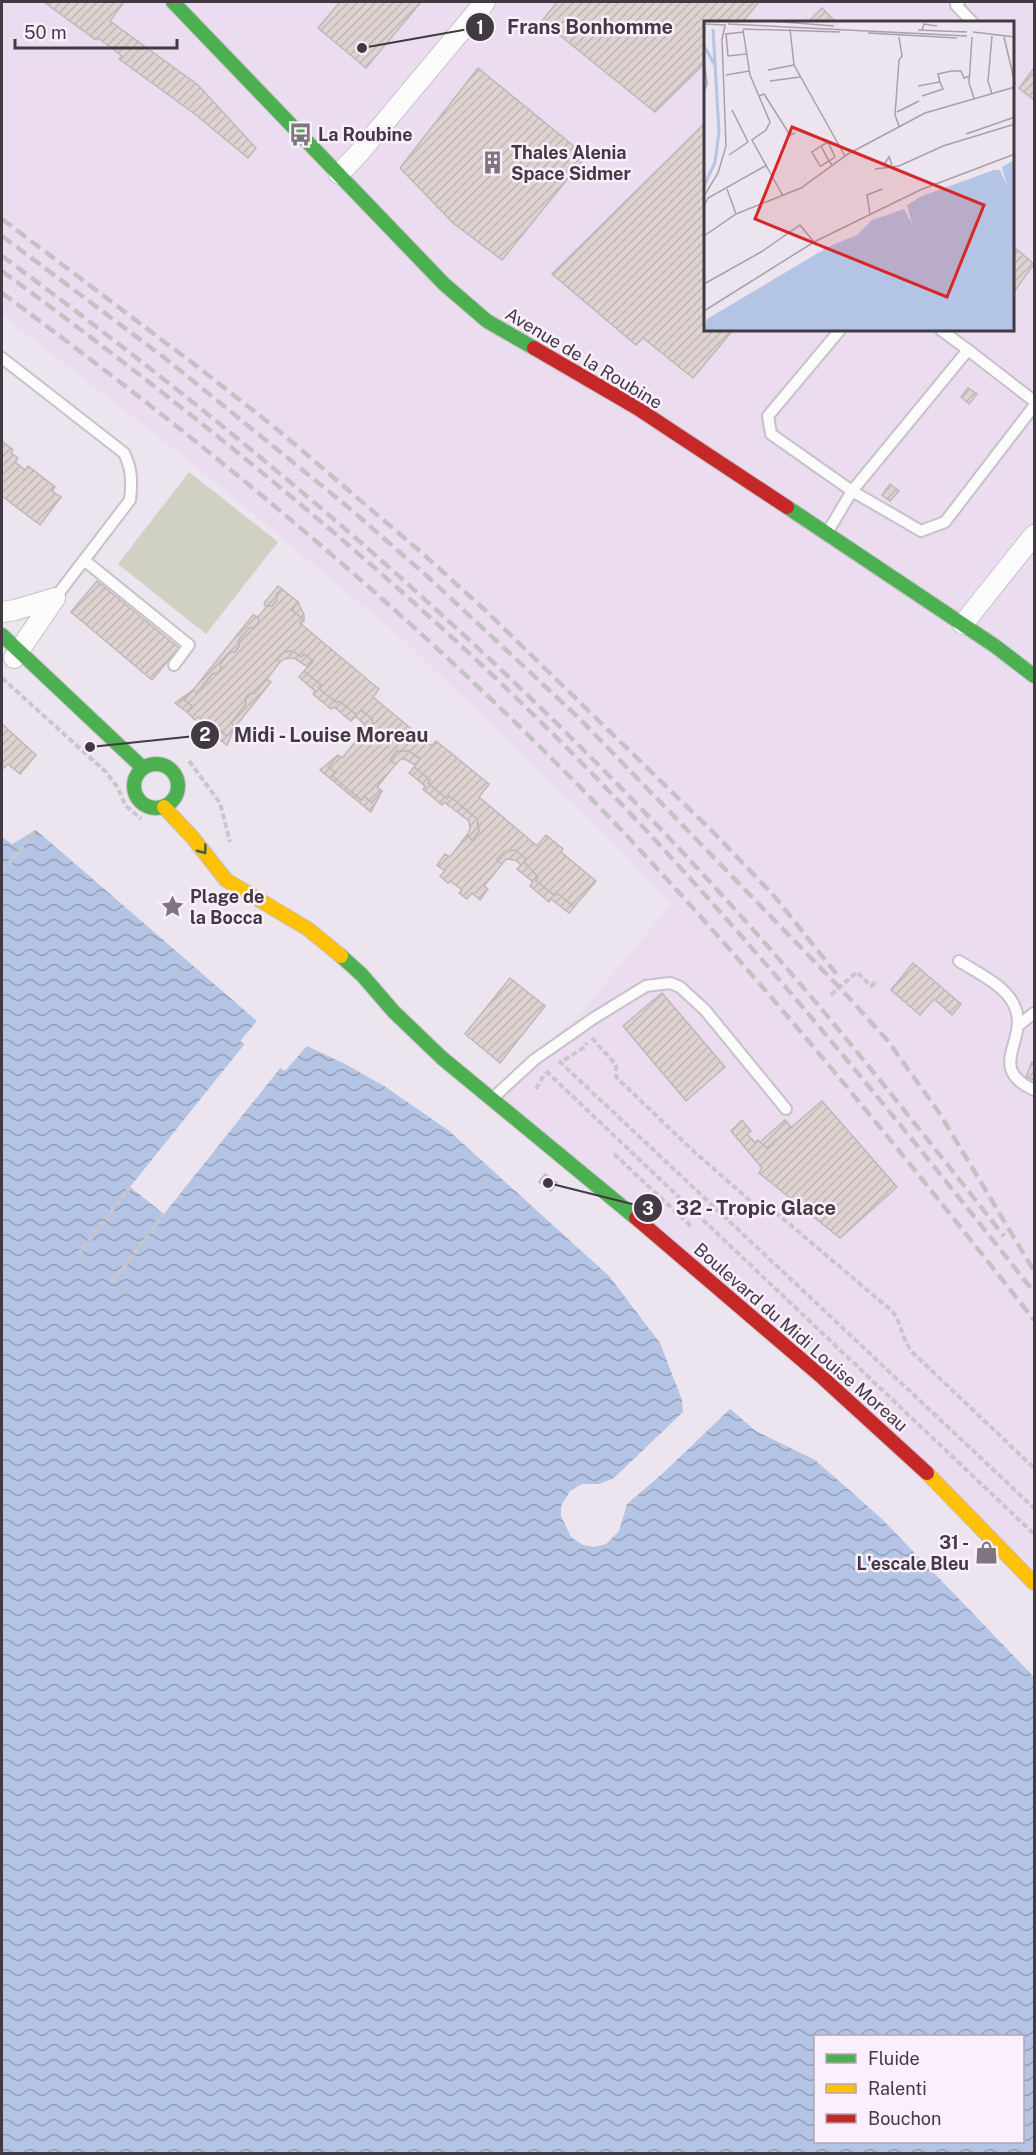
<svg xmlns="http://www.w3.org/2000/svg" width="1036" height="2155" font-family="'Public Sans',sans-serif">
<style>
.built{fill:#ebdcef;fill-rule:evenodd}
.park{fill:#d0d1c3}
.water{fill:url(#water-waves);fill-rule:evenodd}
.pier{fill:#ece4ee}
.building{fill:url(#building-hatch);stroke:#bfb7b9;stroke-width:1.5}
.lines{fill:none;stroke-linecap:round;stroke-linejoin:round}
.lane-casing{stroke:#c7c1c9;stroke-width:14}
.street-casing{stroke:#c7c1c9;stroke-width:22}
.fast-casing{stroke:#c7c1c9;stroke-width:16}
.slow-casing{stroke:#c7c1c9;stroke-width:16}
.jam-casing{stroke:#c7c1c9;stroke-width:16}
.path{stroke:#cac6cb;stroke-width:4;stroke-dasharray:6 3;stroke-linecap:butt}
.lane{stroke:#fcfbfc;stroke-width:10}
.street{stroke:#fcfbfc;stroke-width:20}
.fast{stroke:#4caf50;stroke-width:14}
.slow{stroke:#ffc107;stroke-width:14}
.jam{stroke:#c62828;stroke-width:14}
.rail{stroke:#c4c2c5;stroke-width:4.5;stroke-dasharray:12 6;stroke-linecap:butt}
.oneway{stroke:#445d46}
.labels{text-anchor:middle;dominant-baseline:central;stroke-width:5;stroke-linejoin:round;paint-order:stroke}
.poi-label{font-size:18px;font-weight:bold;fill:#413a42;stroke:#fbeefd;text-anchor:start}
.street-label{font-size:18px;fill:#413a42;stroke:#fbeefd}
.inset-river{fill:none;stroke:#b4c4e4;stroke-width:3}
.inset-road{fill:none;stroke:#a8a0a9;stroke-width:1.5}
.view{fill:#d62828;fill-opacity:0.15;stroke:#d62828;stroke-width:3}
.inset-edge{fill:none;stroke:#413a42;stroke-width:3}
.leader{fill:none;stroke:#413a42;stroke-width:2}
.callout-dot{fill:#413a42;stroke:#fbeefd;stroke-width:2}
.mark-label{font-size:18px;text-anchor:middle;font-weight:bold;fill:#fff}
.callout-label{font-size:20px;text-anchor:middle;font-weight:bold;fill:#413a42;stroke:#fbeefd;stroke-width:5;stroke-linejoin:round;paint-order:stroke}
</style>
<defs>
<pattern id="water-waves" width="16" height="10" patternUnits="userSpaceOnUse" patternTransform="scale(1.5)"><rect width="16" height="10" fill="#b4c4e4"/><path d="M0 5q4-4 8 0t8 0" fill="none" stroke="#94a0ba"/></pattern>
<pattern id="building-hatch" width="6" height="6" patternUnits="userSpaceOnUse" patternTransform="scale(1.5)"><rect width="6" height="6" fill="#dfd3d2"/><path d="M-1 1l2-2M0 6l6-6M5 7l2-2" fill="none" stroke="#c1b6b6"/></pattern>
</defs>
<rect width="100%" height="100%" fill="#ece4ee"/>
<path class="built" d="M2 2H1034V1568L493 1088 576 1019 671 905 612 842 406 642 192 463 2 315ZM706 22H1014V330H706Z"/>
<polygon class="park" points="189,472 278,542 206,634 118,564"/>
<path class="water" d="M36 830 257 1021 240 1041 285 1071 307 1046 345 1064 384 1086 448 1130 609 1276 660 1343 682 1400 683 1412 614 1478 599 1484H582L570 1491 561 1506V1516L571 1537 583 1545 594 1547 606 1544 619 1531 627 1504 662 1474 730 1409 756 1431 815 1460 881 1518 1034 1677V2153H2V837L12 844ZM816 2036H1022V2142H816Z"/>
<polygon class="pier" points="247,1041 282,1066 164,1214 130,1187"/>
<g class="building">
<polygon points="44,2 124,2 110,21 198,85 256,148 248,158 196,115 119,59 122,56 98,38 96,40"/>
<polygon points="340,2 421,2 366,68 318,28"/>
<polygon points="557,2 759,2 742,22 706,22 706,62 655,112 542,21"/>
<polygon points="822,8 836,22 808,22"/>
<polygon points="478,68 586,156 502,260 453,223 400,168"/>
<polygon points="1034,68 1034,100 1019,88"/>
<polygon points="706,122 706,330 733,330 693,378 643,338 636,345 552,274"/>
<polygon points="1014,247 1034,264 1014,292"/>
<polygon points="968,388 977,394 969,404 961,397"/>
<polygon points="2,441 13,450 11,453 18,458 15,462 25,470 28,466 55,487 52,491 61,497 40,525 2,496"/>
<polygon points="890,484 899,491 890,501 882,495"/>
<polygon points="97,581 179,648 152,680 71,612"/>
<polygon points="278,586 282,589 276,595 277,600 272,606 266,607 264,603"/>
<polygon points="282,589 298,602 292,610 303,619 300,623 301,624 379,689 373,697 432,746 436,741 489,784 479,797 537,846 546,835 563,849 561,852 596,881 574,907 557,893 555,896 535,880 538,877 524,862 526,859 515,850 504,852 497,860 502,864 484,886 488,889 480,900 472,893 467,899 459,893 462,890 450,881 448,883 440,876 445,871 437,865 445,854 450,857 467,835 472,840 479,831 477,819 449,796 447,799 428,783 430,780 414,767 420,759 409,751 397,751 390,760 396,764 377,787 382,791 372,803 364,796 361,800 332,776 336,773 328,767 338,755 342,758 361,735 366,740 373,731 372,719 361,710 357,715 339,701 337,703 318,688 321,685 304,671 313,661 304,654 301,657 293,651 284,652 277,659 280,662 267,679 255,693 249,694 245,699 246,704 231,723 235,727 227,736 219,730 215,736 206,728 208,726 198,717 195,720 187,712 192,706 184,700 193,690 197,693 212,674 217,673 221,669 220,664 230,652 235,652 239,646 238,641 249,628 254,627 259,622 258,617 267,606 272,606 277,600 276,595"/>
<polygon points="298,602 304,615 304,621 301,624 300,623 303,619 292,610"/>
<polygon points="253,615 258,617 259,622 254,627 249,628 238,641 239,646 235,652 230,652 220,664 221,669 217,673 212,674 197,693 193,690"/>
<polygon points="293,651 301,657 304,654 313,661 308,667 294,658 284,659 280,662 277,659 284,652"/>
<polygon points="304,671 321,685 318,688 337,703 339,701 357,715 351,721 334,707 331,709 313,694 315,691 299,677"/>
<polygon points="267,679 271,682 235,727 231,723 246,704 245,699 249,694 255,693"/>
<polygon points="193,690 184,700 192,706 187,712 175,703"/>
<polygon points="361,710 372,719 373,731 366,740 361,735 364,729 363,723 355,716"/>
<polygon points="2,724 36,755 20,774 8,764 4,768 2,766"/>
<polygon points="235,727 227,745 215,736 219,730 227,736"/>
<polygon points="397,751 409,751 420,759 415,765 405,759 401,759 396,764 390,760"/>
<polygon points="338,755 328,767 336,773 332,776 361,800 364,796 372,803 382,791 371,812 320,770"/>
<polygon points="414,767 430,780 428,783 447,799 449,796 477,819 479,831 472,840 467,835 470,829 469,821 444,802 442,805 423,789 425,786 409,773"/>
<polygon points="515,850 526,859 524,862 538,877 535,880 555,896 557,893 574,907 569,913 551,899 549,902 530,886 533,882 517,869 521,865 515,860 506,859 502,864 497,860 504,852"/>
<polygon points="913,963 961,1004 952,1015 934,999 920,1015 891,990"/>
<polygon points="510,978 545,1006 500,1063 465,1034"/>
<polygon points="662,993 725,1067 686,1101 623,1026"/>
<polygon points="1032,1062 1034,1063 1034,1080 1026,1077"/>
<polygon points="822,1101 897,1187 840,1238 759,1173 762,1168 731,1131 742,1120 751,1131 747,1134 755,1143 758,1140 767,1148"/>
<polygon points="785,1120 791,1127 767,1148 760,1142"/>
<polygon points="545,1174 557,1183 551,1191 539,1182"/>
</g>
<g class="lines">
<defs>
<g id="lane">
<polyline points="959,2 956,5 972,22"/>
<polyline points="840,330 768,416 771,434 852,491 921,531 945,522 1034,406"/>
<polyline points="968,350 1034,401"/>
<path d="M2 358 124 453C132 469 132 482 130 500L55 598"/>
<polyline points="827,533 852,491 968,350 941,330"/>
<polyline points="84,560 189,645 174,665"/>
<path d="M959 961C977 973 1005 985 1014 1005 1031 1039 984 1067 1034 1090"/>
<polyline points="1019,1025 1034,1013"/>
<polyline points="494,1097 534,1060 594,1018 646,986 670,983 680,987 705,1010 786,1109"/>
</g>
<g id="street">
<polyline points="339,174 359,153 485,2"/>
<polyline points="2,612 15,610 55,598"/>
<polyline points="963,624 1034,535"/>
<polyline points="14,658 55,598"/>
</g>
<g id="fast">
<polyline points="173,2 444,284 487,321 534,348"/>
<polyline points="787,507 995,646 1034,676"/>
<polyline points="2,635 143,768"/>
<circle cx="156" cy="786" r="22"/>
<polyline points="341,956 362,975 394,1012 442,1058 636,1218"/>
</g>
<g id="slow">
<polyline points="164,807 193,838 226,880 308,929 341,956"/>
<polyline points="927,1473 1034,1583"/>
</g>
<g id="jam">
<polyline points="534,348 637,408 787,507"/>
<polyline points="636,1218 823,1378 927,1473"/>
</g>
</defs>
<use href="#lane" class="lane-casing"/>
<use href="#street" class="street-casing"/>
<use href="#fast" class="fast-casing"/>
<use href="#slow" class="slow-casing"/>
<use href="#jam" class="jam-casing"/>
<g class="path">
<polyline points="2,678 106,772 118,788 125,805 141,819"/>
<polyline points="189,761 220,803 230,842"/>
<polyline points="2,872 36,830"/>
<polyline points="831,995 857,972 871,986 877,981"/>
<path d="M592 1038 616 1065V1077L690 1148 755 1205 762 1203 767 1205 892 1311C902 1324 902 1339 912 1352L1034 1468"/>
<polyline points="564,1060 585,1047 587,1043"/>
<polyline points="559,1061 1034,1508"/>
<polyline points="546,1071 1034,1534"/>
<polyline points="536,1089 545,1073"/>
<polyline points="614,1154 692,1227"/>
<polyline points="725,1218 755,1205"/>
<polyline points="78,1255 130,1187"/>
<polyline points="112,1282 164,1214"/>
</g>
<use href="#lane" class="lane"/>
<use href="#street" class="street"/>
<use href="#fast" class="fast"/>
<use href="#slow" class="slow"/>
<use href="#jam" class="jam"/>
<g class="rail">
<polyline points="2,219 199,368 278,430 422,553 486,611 714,833 775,897 838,976"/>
<polyline points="2,236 166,359 348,507 428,577 579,718 840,988 888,1041 940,1114 1034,1271"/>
<path d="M2 256C260 446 504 655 720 893 820 1002 912 1120 1004 1236"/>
<path d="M2 271C214 427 425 599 608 790 760 949 898 1120 1034 1292"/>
<path d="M2 293C207 444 404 607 582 789 744 956 890 1137 1034 1320"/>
</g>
</g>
<defs><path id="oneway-chevron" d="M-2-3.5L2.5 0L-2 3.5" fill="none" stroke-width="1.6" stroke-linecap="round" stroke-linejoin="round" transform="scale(1.5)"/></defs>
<use class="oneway" href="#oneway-chevron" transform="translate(203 850) rotate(53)"/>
<defs>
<symbol id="bus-bare" viewBox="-9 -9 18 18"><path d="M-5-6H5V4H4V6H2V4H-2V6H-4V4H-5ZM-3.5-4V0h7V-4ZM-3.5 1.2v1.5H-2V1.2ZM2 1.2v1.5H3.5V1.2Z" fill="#7d767e" stroke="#fbeefd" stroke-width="2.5" paint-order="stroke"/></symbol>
<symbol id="building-bare" viewBox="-9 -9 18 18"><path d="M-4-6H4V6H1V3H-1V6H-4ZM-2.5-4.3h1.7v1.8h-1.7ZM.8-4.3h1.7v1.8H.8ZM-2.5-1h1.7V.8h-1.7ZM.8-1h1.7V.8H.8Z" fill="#7d767e" stroke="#fbeefd" stroke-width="2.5" paint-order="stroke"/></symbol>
<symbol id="sight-bare" viewBox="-9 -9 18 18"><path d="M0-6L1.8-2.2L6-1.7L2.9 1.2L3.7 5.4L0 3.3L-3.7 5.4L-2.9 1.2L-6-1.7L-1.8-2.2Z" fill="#7d767e" stroke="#fbeefd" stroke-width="2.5" paint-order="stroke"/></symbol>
<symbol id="shop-bare" viewBox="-9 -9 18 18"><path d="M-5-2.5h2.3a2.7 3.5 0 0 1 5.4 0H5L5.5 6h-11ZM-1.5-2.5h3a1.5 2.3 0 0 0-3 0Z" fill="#7d767e" stroke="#fbeefd" stroke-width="2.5" paint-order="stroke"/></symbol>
</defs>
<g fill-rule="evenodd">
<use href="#bus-bare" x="284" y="118" width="33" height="33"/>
<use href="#building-bare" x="476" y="146" width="33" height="33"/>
<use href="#sight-bare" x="156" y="890" width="33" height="33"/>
<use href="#shop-bare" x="970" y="1536" width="33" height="33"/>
</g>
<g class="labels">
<g class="poi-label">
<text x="318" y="134">La Roubine</text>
<text x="511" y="152">Thales Alenia<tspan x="511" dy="21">Space Sidmer</tspan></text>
<text x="190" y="896">Plage de<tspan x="190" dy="21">la Bocca</tspan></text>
<text x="969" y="1542" text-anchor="end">31 -<tspan x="969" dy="21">L'escale Bleu</tspan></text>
</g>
<g class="street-label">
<text transform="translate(584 358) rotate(31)">Avenue de la Roubine</text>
<text transform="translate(801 1337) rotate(41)">Boulevard du Midi Louise Moreau</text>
</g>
</g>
<g transform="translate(704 21)">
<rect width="310" height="310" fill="#ece4ee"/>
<path d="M310 139V310H0L3 298 126 225 153 214 168 199 200 188 208 203 203 184 218 175 290 149H296L303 165 298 146Z" fill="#b4c4e4"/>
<path class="inset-river" d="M0 25 12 46M0 165 11 141 15 111 9 8"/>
<path class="inset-road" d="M67 0 130 5M0 3 22 4M24 3 263 15M39 8 136 11M86 8 90 44 141 135M39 9 46 54 66 101 62 109 48 119 79 175M214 9 263 11M218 9 220 3 233 5M40 11 22 13 24 35 42 33M269 11 311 16M164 12 253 17M288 15 284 60 288 73M195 16 198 35 195 39 191 94 195 105M268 16 265 62 270 77M300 16 311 63M0 40 3 63 0 71M64 49 90 44M22 54 45 50M66 60 96 56M214 65 236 61 234 53 247 50H257L260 57 266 55M55 75 60 73 86 114 91 112M218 75 239 68 236 61M28 89 44 121M193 91 215 80M262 113 311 96M117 125 124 121 131 136 125 140 117 145H116L108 131 117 125 125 140 128 144M25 134 44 121M179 145 185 136 188 144M171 148 195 145 239 125 311 103M23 168 32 193M0 175 14 152 22 125 18 18 21 5M0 185 4 177 63 144M166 193 163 174 178 168M0 215 32 193 97 167 144 133 221 92 311 66M0 263 57 231 96 204 110 221M0 290 110 221 216 169 311 133"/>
<path class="view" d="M88 106 280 184 243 276 51 198Z"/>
<rect width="310" height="310" class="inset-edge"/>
</g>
<path class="leader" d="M362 48L480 27M90 747L205 735M548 1183L648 1208"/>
<g class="callout-dot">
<circle cx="362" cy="48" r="6"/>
<circle cx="90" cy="747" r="6"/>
<circle cx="548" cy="1183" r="6"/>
<circle cx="480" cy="27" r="15"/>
<circle cx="205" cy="735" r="15"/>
<circle cx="648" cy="1208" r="15"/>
</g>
<g class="mark-label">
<text x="480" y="34">1</text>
<text x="205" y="741">2</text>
<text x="648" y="1215">3</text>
</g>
<g class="callout-label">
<text x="590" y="34">Frans Bonhomme</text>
<text x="331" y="742">Midi - Louise Moreau</text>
<text x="756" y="1215">32 - Tropic Glace</text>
</g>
<rect width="1036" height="2155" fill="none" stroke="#413a42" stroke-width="6"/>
<rect x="814" y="2035" width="210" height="108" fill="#fbeefd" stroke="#b1a6b2" stroke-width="1.5"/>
<rect x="826" y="2054" width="30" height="9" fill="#4caf50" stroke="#b1a6b2" stroke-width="1.5"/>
<text x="868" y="2065" font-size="18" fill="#413a42">Fluide</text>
<rect x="826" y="2084" width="30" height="9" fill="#ffc107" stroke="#b1a6b2" stroke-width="1.5"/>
<text x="868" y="2095" font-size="18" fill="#413a42">Ralenti</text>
<rect x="826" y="2114" width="30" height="9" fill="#c62828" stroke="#b1a6b2" stroke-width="1.5"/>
<text x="868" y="2125" font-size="18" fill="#413a42">Bouchon</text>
<path d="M15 39v9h162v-9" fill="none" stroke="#413a42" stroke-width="3"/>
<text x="24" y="39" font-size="18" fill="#413a42" stroke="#fbeefd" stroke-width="4.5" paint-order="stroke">50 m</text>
</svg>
